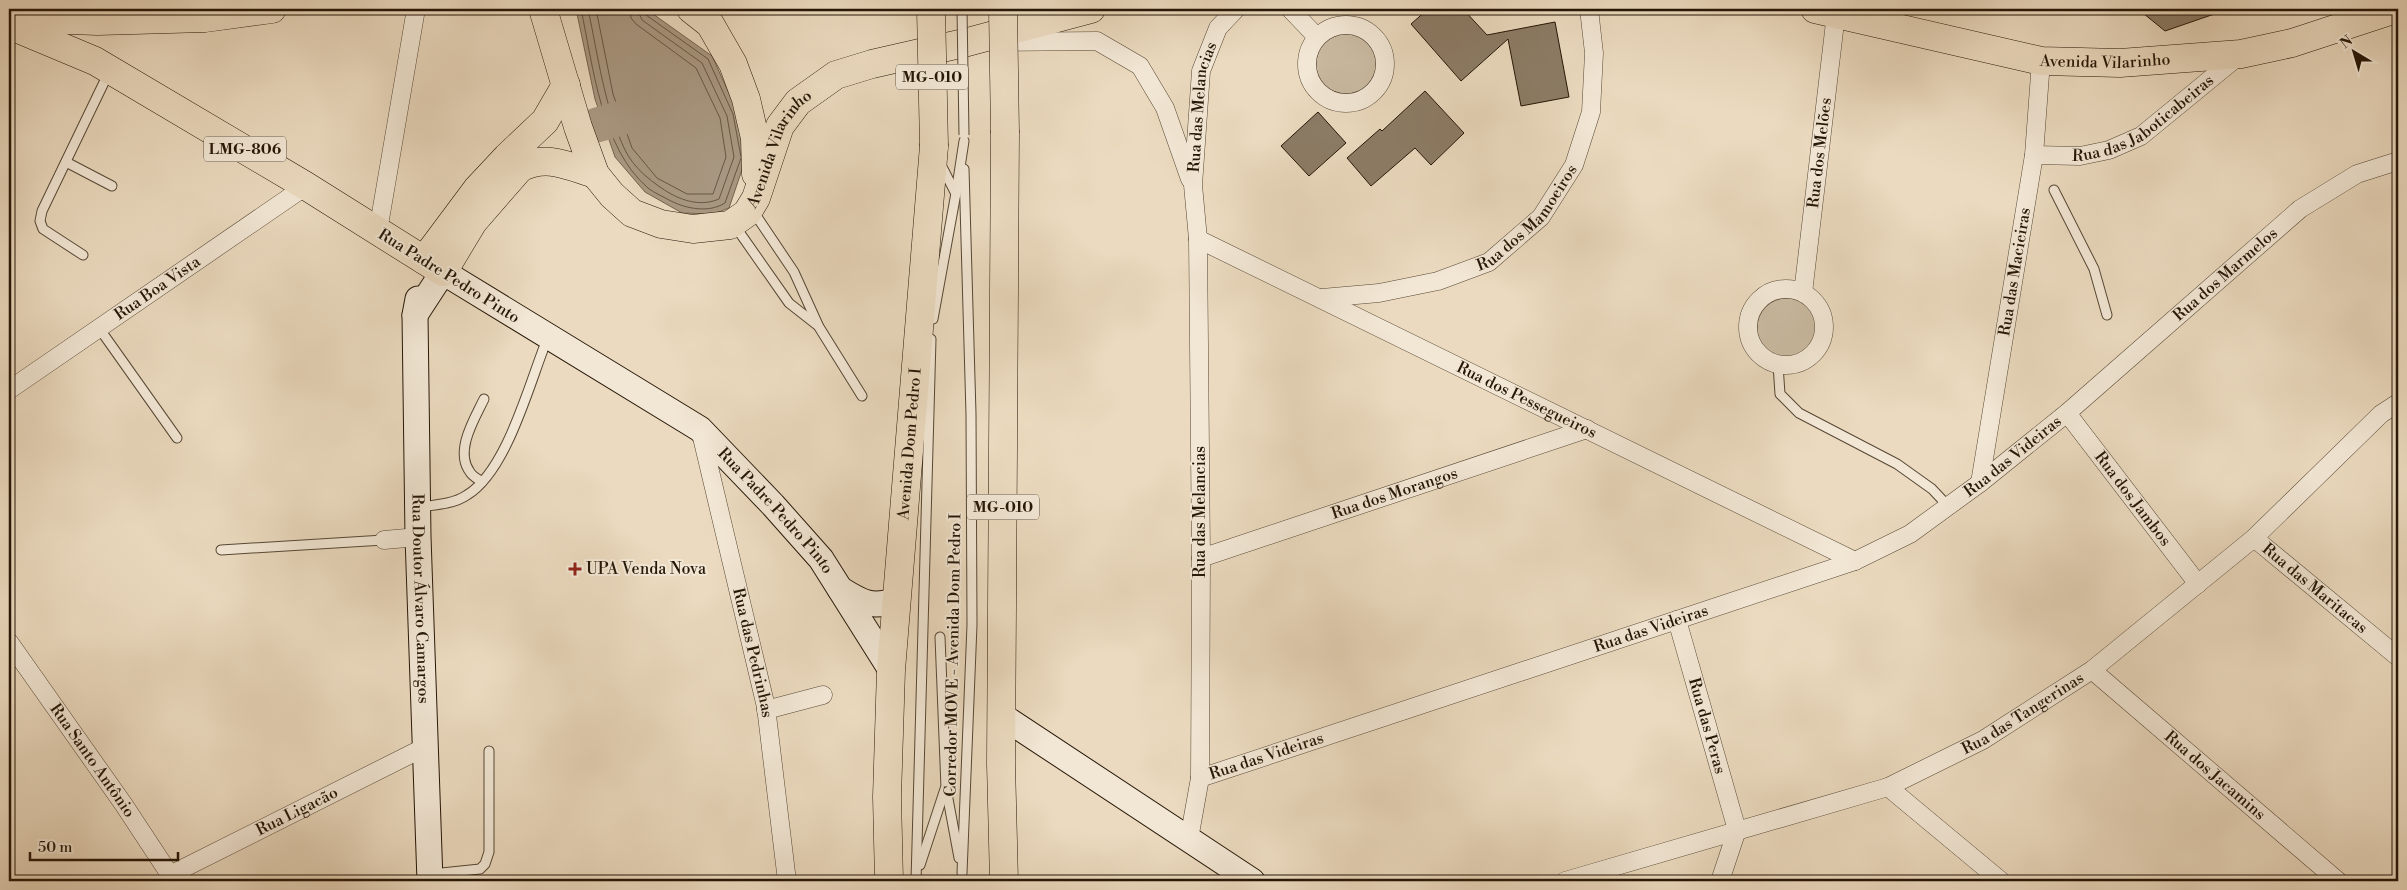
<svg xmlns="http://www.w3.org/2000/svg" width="2407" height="890" font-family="'Libre Bodoni',serif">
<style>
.green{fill:#c9b9a0;stroke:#776853}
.water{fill:#a89780;stroke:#74634f}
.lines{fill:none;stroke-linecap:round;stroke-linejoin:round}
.shore{stroke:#665643;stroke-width:1}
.river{stroke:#a89780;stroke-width:35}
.building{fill:#8c7c66;stroke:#251606}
.service-casing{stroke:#564734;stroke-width:11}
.minor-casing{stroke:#564734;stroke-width:19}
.secondary-casing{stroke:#251606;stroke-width:27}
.trunk-casing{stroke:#251606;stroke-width:29}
.service{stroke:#f2e7d5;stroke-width:9}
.minor{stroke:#f2e7d5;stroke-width:18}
.secondary{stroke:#f2e7d5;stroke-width:25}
.trunk{stroke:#ebdabf;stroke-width:28}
.service-bridge-casing{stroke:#564734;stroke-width:11;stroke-linecap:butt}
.trunk-bridge-casing{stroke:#251606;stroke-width:29;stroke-linecap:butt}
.service-bridge{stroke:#f2e7d5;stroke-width:9}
.trunk-bridge{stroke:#ebdabf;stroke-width:28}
.poi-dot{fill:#8f2418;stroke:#f2e7d5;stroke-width:2}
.labels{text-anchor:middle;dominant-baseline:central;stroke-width:4;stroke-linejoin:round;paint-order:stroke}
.shield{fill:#f2e7d5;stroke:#625544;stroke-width:1}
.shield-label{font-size:15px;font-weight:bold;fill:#251606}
.street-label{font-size:16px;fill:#251606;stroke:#f2e7d5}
.poi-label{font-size:16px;fill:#251606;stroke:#f2e7d5;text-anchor:start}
</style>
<rect width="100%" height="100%" fill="#ebdabf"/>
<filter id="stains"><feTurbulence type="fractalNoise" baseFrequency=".004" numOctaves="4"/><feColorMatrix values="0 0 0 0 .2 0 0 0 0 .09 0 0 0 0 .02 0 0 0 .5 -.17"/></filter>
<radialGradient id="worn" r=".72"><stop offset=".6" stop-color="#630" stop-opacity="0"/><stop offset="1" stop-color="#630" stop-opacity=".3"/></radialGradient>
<g class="green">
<circle cx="1346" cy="64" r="30"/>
<circle cx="1787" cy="328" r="30"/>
</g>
<polygon class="water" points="576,9 646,9 712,56 738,113 746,158 729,208 714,214 682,213 645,192 615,157 595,99"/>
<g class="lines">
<g class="shore">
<path d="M581 9C593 65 601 148 648 188 654 193 664 197 671 201 687 209 709 213 725 203L741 158"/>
<path d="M588 9C598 55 604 106 625 150 634 169 654 184 671 194 686 202 703 206 719 199L734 157 727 116 702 63 642 20 637 9"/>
<polyline points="596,9 613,94 632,148 657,178 687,194 713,194 726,157 720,118 696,68 636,24 631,18 630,9"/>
<polyline points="643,9 646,15 708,59 733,114 741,157"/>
</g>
<polyline class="river" points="597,125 649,110"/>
</g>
<g class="building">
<polygon points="1428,9 1463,9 1487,35 1555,22 1569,97 1521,106 1508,39 1461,81 1411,24"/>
<polygon points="2138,9 2223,9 2223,11 2165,31"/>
<polygon points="1425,91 1464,133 1431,165 1415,148 1371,186 1347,158 1380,129 1382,131"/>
<polygon points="1318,112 1346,143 1309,176 1281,146"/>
</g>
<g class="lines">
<defs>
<g id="service">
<polyline points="2048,9 2061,9"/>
<polyline points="66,162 112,186"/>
<polyline points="940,163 956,194"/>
<polyline points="2054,190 2094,269 2107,315"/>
<polyline points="753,211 794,272 819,327 862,396"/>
<polyline points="735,226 789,303 817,325"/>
<polyline points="83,255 43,229 40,221 42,211 109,72"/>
<polyline points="933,319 956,193 964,141"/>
<polyline points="99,328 177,438"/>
<polyline points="1778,365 1780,394 1799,413 1897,464 1932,489 1948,506"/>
<path d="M482 482C478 479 472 476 470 472 454 451 475 418 484 399"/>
<path d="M419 507C435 505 454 504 467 495 508 470 530 380 548 337"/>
<polyline points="221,550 384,540"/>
<polyline points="940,637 946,788 959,858"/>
<polyline points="920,865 945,789"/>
<polyline points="962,873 972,625 971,414 964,169"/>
<polyline points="432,874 480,869 485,864 489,852 489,751"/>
<polyline points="916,881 931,339"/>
</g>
<g id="minor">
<polyline points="1290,9 1317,37"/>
<circle cx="1346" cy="64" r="39"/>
<polyline points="1000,42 1097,41 1140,66 1165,108 1190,179"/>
<path id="s1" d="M2034 155 2080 156 2109 150 2141 136 2241 54"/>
<polyline points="378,231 416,9"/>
<path id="s2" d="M1198 239 1855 561"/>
<circle cx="1786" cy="327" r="38"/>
<path id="s3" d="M1803 293 1836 14"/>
<path id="s4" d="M1322 298 1379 293 1438 281 1489 262 1541 217 1574 165 1591 112 1594 53 1589 9"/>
<path id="s5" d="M9 390 306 186"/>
<path id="s6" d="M2067 413 2198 584"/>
<path id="s7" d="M700 429 766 707 787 881"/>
<path id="s8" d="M1980 483 2034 155 2041 61"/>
<path id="s9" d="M2254 538 2398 657"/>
<polyline points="384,540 418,537"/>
<path id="s10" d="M1201 558 1587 429"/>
<path id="s11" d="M1677 620 1737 830"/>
<path id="s12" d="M9 642 124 805 174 881"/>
<path id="s13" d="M2092 670 2338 881"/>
<polyline points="766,710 823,695"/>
<path id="s14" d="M1200 778 1855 561 1910 534 1980 483 2067 413 2300 209 2357 174 2398 161"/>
<polyline points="1888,787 2001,881"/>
<path id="s15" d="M1189 839 1200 778 1201 558 1198 239 1193 185 1201 71 1218 28 1236 9"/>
<path id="s16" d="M170 875 425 747"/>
<path id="s17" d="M1565 881 1888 787 1983 740 2092 670 2254 538 2381 414 2398 403"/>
<polyline points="1720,881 1737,830"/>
</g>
<g id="secondary">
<path id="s18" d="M418 299 415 315 418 537 430 881"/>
<path id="s19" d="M415 315 443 272 700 429 773 505 821 559 891 670"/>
<path d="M840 589C861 602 871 609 896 600"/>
<polyline points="1002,716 1252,881"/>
</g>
<g id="trunk">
<path id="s20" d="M543 9 578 127 595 174 612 195 632 213 661 224 693 229 730 225 747 213 756 198 780 126 798 102 836 75 872 64 964 43 1091 9"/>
<polyline points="691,9 710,24 733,64 746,99 755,138 756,174"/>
<path id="s21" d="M1815 9 2041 61 2120 63 2241 54 2292 43 2396 9"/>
<polyline points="9,18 98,21 205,18 272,9"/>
<path d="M9 25 95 61 306 186 443 272 473 222 520 168C547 154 568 166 595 174"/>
<polyline points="424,260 477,189 507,157 545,121 566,85"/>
<path id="s22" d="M889 881 887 797 891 670 934 146"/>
<polyline points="1004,881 1001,764 1005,133"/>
</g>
</defs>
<use href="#service" class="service-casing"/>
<use href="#minor" class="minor-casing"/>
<use href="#secondary" class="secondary-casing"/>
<use href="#trunk" class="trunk-casing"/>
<use href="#service" class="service"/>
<use href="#minor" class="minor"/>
<use href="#secondary" class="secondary"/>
<use href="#trunk" class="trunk"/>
<defs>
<polyline id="service-bridge" points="962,9 964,135"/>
<g id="trunk-bridge">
<polyline points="931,9 934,146"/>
<polyline points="1003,9 1005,133"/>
</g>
</defs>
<use href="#service-bridge" class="service-bridge-casing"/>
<use href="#trunk-bridge" class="trunk-bridge-casing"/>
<use href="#service-bridge" class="service-bridge"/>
<use href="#trunk-bridge" class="trunk-bridge"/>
</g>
<path class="poi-dot" d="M572.5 561.5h5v5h5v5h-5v5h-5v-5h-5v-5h5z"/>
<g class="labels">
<g class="shield">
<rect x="896" y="64.5" width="72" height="25" rx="4"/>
<rect x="204" y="136.5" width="82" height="25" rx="4"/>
<rect x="967" y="494.5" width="72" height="25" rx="4"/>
</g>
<g class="shield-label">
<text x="932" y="77">MG-010</text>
<text x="245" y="149">LMG-806</text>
<text x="1003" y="507">MG-010</text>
</g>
<g class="street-label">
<text stroke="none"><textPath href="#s21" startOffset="296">Avenida Vilarinho</textPath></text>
<text stroke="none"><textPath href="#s15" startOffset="734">Rua das Melancias</textPath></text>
<text stroke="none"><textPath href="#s1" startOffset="120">Rua das Jaboticabeiras</textPath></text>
<text stroke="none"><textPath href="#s20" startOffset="421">Avenida Vilarinho</textPath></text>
<text stroke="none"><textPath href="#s3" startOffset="141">Rua dos Melões</textPath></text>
<text stroke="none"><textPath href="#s4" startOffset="230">Rua dos Mamoeiros</textPath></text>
<text stroke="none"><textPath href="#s8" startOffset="214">Rua das Macieiras</textPath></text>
<text stroke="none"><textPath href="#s14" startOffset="1160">Rua dos Marmelos</textPath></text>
<text transform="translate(449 276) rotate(32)">Rua Padre Pedro Pinto</text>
<text stroke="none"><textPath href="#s5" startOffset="180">Rua Boa Vista</textPath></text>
<text stroke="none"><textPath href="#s2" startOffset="366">Rua dos Pessegueiros</textPath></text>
<text stroke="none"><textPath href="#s22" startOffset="438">Avenida Dom Pedro I</textPath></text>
<text stroke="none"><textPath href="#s14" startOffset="880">Rua das Videiras</textPath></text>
<text stroke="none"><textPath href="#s10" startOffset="204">Rua dos Morangos</textPath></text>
<text stroke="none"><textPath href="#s6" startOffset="108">Rua dos Jambos</textPath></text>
<text stroke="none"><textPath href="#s19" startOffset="464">Rua Padre Pedro Pinto</textPath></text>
<text transform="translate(1200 512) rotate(-90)">Rua das Melancias</text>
<text stroke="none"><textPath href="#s9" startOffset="79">Rua das Maritacas</textPath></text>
<text stroke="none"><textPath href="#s18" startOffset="300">Rua Doutor Álvaro Camargos</textPath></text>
<text stroke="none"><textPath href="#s14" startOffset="475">Rua das Videiras</textPath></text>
<text stroke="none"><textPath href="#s7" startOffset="230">Rua das Pedrinhas</textPath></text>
<text transform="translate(953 655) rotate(-89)">Corredor MOVE - Avenida Dom Pedro I</text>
<text stroke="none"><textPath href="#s17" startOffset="490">Rua das Tangerinas</textPath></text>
<text stroke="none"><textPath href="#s11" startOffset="110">Rua das Peras</textPath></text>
<text stroke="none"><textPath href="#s14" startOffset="70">Rua das Videiras</textPath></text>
<text stroke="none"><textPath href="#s12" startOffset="145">Rua Santo Antônio</textPath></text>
<text stroke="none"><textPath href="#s13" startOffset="162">Rua dos Jacamins</textPath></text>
<text stroke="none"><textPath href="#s16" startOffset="142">Rua Ligacão</textPath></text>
</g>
<g class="poi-label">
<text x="586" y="569">UPA Venda Nova</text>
</g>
</g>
<rect width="2407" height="890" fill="none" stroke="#ebdabf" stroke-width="30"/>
<rect x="10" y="10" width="2387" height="870" fill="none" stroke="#251606" stroke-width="2.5"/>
<rect x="15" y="15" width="2377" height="860" fill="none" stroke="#251606"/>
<g transform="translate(2354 52) rotate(322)" stroke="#f2e7d5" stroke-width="4" paint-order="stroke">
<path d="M0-4L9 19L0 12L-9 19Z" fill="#251606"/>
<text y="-8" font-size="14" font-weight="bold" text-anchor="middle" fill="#251606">N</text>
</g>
<path d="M30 852v8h148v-8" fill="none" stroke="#251606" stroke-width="2.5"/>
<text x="38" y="852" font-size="15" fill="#251606" stroke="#f2e7d5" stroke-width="4" paint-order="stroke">50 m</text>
<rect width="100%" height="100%" filter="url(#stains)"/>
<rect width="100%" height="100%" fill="url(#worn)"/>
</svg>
